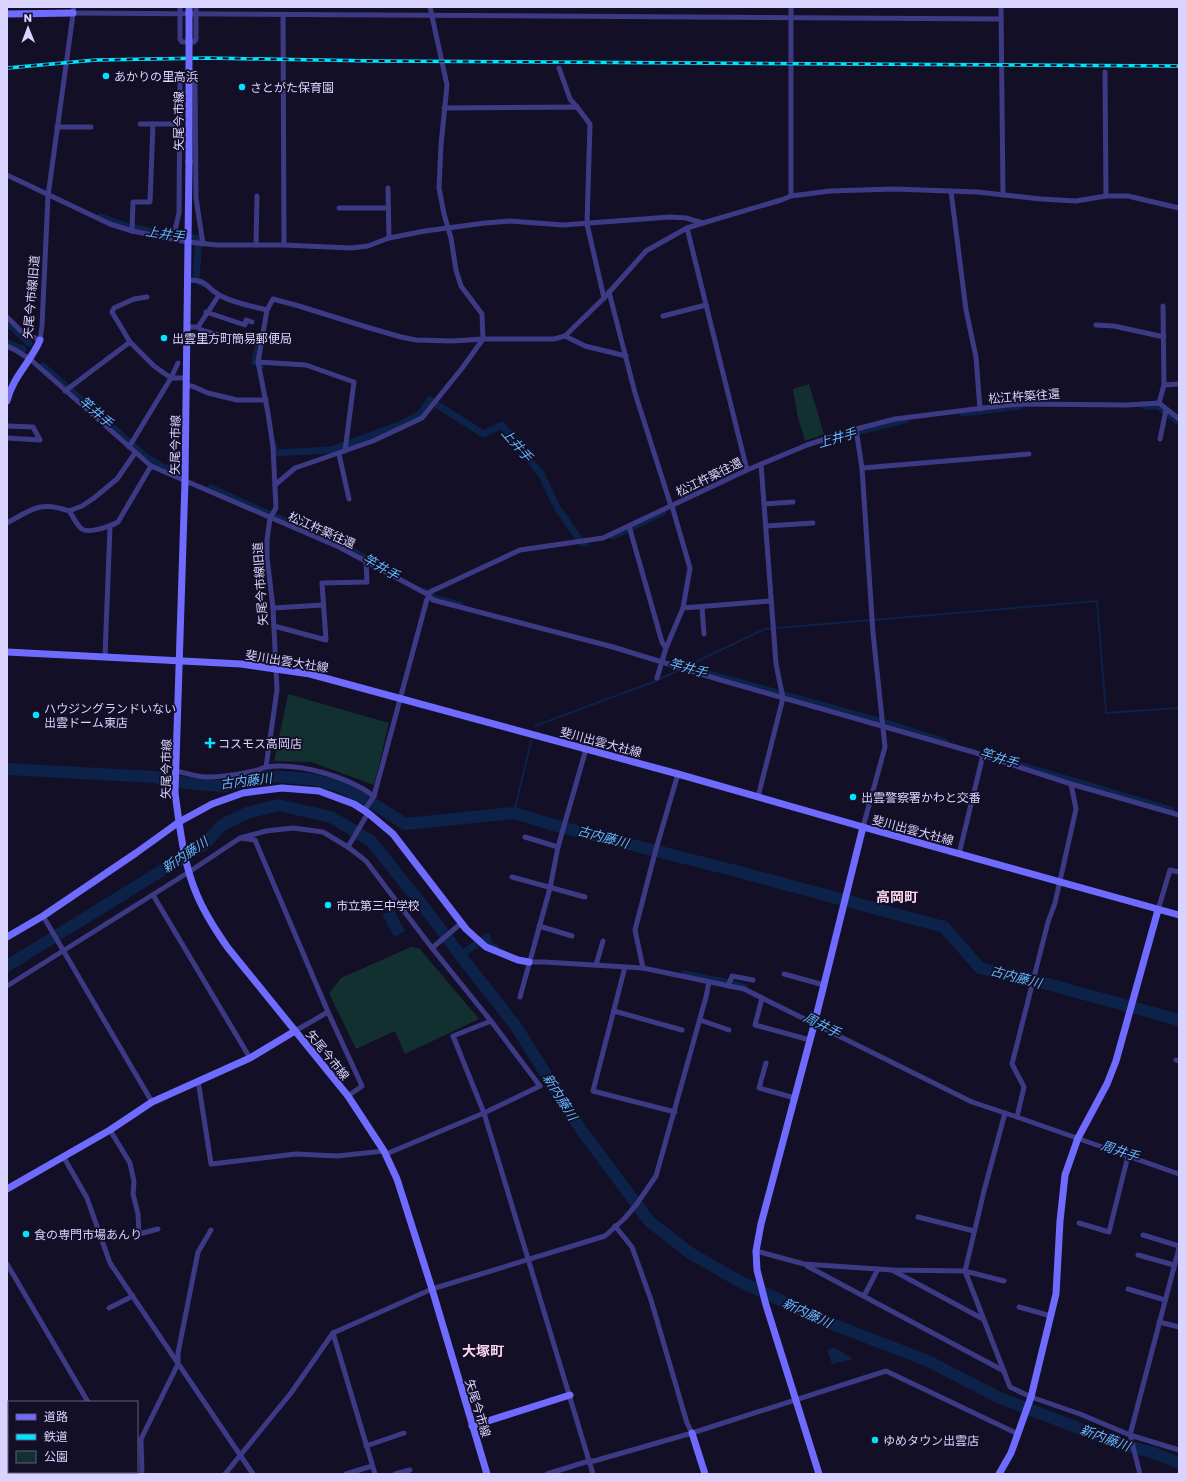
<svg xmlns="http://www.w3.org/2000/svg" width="1186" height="1481" font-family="Poppins,'Noto Sans JP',sans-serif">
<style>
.green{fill:#12302f}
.water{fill:#0c2248}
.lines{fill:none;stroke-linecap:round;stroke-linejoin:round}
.stream{stroke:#0c2248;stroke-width:2}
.canal{stroke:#0c2248;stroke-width:7}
.river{stroke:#0c2248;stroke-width:12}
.street{stroke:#3d3a85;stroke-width:5}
.secondary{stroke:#6f6bff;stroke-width:7}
.rail-casing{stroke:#00e5ff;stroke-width:3.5}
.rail{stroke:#130f26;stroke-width:2;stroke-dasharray:6;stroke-linecap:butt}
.secondary-bridge{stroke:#6f6bff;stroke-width:7}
.poi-dot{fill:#00e5ff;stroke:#130f26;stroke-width:1.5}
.labels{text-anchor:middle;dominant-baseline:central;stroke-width:3.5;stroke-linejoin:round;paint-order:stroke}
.poi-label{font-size:12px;fill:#d9d4ff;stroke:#130f26;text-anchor:start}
.street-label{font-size:12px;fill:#d9d4ff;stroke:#130f26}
.water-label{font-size:13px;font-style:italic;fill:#62b6ff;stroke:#130f26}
.quarter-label{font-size:14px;font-weight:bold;fill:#ffd6f0;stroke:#130f26}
</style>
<rect width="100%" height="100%" fill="#130f26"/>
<g class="green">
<polygon points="809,384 824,434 805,441 798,418 793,389"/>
<polygon points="288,694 389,723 374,785 311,762 274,761"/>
<polygon points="411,947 419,948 479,1019 405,1054 395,1031 356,1049 329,993 341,978"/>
</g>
<g class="water">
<polygon points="394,910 405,931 394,937 382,914"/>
<polygon points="834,1347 853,1359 832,1364 827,1350"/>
</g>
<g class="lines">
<g class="stream">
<polyline points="685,667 765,629 1097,601 1106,713 1179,708"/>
<polyline points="535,726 656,681 681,669"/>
<polyline points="514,813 531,741"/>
</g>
<g class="canal">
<path d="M101 217C132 231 166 233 199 239L196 279 201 283"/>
<polyline points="7,322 29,343"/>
<polyline points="260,337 255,362 261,364 261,366"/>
<polyline points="7,343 23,349"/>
<polyline points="43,366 146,457 164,468 169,468"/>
<polyline points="1145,406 1158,406 1179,422"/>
<polyline points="963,413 1020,406"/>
<polyline points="851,433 905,420"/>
<polyline points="274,446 275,453 331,450 399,425 420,414 430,400 483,434 502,425 541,474 558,509 582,543 585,543"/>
<polyline points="211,488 264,512 338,543 387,570"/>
<polyline points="613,536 663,512"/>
<polyline points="425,592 435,598 460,605"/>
<polyline points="688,668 890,724 945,742"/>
<polyline points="1016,764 1171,810"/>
<polyline points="460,955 487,937 489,945 496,948"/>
<polyline points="685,974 734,984 745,988"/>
</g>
<g class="river">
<polyline points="7,769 155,777 186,783 208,785 225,786 249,779 270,776 309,779 339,786 374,804 405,824 514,813 557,826 732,870 944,927 980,968 1033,980 1179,1020"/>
<polyline points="7,966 205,844 222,825 247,813 278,805 331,817 371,841 431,916 463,959 515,1025 580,1128 649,1221 690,1253 739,1281 827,1322 928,1361 1000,1398 1120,1444 1151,1452 1179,1463"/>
</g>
<g class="street">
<polyline points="180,7 180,39 182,42 194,42 196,39 196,7"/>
<polyline points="791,7 791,196"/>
<polyline points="1001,7 1003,195"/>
<polyline points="73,13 1001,19"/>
<polyline points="283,14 284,245"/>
<polyline points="559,68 570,99 577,107"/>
<polyline points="1105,72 1106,196"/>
<polyline points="140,124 176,124"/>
<polyline points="57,127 91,127"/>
<polyline points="7,175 110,224 132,231 188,242 217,245 284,245 351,248 368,246 389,238 425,231 485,223 510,221 563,225 670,217 686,218 703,223"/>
<polyline points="388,188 389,238"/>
<polyline points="951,191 966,310 976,357 980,409"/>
<polyline points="339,208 388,208"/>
<polyline points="687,228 747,470"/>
<polyline points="132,231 133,202 150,202 153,124"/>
<polyline points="173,239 179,213 180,81 182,78 192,77 195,80 196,198 203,244"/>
<polyline points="256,245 257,196"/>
<path d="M188 280C208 280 204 286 219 295 233 303 251 306 267 310"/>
<polyline points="609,292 635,393 671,506"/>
<polyline points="147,297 134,299 114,308 112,312 130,342 154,366 171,378 187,378"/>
<polyline points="604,298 646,251 687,228 703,223 781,200 791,196 830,191 894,189 977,192 1041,199 1076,201 1106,196 1128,196 1179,208"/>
<polyline points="1163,306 1164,385"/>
<polyline points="206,312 245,325 246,320 252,322"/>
<polyline points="663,316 706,305"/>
<polyline points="7,317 22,332 40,340 42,326 48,196 74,7"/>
<polyline points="1096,325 1114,326 1164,337"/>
<polyline points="188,327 198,327 219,295"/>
<polyline points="198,327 201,330 239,341"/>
<polyline points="565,336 585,346 626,356"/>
<polyline points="7,346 17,351 30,359 151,466 339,547 427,594 433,600 613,647 724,681 973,752 1071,784 1179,815"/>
<polyline points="258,362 306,365 354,382 345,451"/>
<polyline points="187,386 192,386 208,393 237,400 266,400"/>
<polyline points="65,391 130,342"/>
<polyline points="1159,403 1164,385 1179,384"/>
<polyline points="7,426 33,427 40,440 7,438"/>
<polyline points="856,429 862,468 873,633 885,747 863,827"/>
<polyline points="1160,439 1166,410"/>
<polyline points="129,447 171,378 178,363"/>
<polyline points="339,454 349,499"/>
<polyline points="862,468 1029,454"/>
<polyline points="275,485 295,468 373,441 422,418 463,367 483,339 482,314 461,286 456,270 451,238 444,214 439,188 441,145 447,85 430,7"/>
<polyline points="764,504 793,502"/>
<path d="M69 511C73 516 77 526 82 529 89 534 111 526 118 522L151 466"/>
<path d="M7 523C32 509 40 501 69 511L82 506 94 498 117 479 135 453"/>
<polyline points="629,526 662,642 666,648 657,678"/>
<polyline points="766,526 813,523"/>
<polyline points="427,594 432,591 520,550 603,538 747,470 807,445 856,429 895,419 1007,405 1025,404 1127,405 1159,403 1179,419"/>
<polyline points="702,607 704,634"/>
<polyline points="273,608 323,605"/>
<polyline points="683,608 771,601"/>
<polyline points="274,626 326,640 322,583 367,582 366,561"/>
<polyline points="666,648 683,608 690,568 672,506"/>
<polyline points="105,657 110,526"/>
<polyline points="266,767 277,690 273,608 267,557 267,540 270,518 276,508 273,447 268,413 258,362 267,310 273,299 299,306 363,326 401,337 416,340 452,341 483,339 554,339 565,336 604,298 587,224 590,124 577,107 444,108"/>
<path d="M176 771C186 773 196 777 206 777 223 777 241 774 258 770 261 769 264 767 266 767 299 762 348 777 374 796"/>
<polyline points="758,797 783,698 776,664 761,464"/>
<polyline points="364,811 374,796 427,599 429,597"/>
<polyline points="525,837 558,847"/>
<polyline points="240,838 266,831 293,828 323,832 348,847 366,861 432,948 491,1021 540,1086 484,1113 593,1474"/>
<polyline points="348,847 368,813"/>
<polyline points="959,854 983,755"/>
<polyline points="512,877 585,897"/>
<polyline points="153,895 250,1058"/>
<polyline points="1158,910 1170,870 1179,872"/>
<polyline points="43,916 152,1102"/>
<polyline points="539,926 572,936"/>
<polyline points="432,948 458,926 462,924"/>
<polyline points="529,962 544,962 643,968 744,989 972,1102 1017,1117 1024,1087 1012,1064 1048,922 1055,903 1076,809 1071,784"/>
<polyline points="596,965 603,941"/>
<polyline points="625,967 593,1091 675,1112"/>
<polyline points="643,968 635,930 656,849 678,774"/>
<polyline points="784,974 824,985"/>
<polyline points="7,986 189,872 240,838 255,840 328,1012 362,1086 348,1096"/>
<polyline points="728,986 732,976 753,980"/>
<polyline points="520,997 550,888 558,847 586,749"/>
<polyline points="762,998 755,1025 810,1040"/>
<polyline points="614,1011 682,1030"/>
<polyline points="700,1020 729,1030"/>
<polyline points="295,1031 328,1012"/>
<polyline points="1176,1060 1179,1061"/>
<polyline points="766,1063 759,1088 795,1098"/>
<polyline points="198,1080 211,1164 296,1154 337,1156 384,1151"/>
<polyline points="1005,1113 984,1191 965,1271 1010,1387 1031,1397 1080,1414 1130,1435 1179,1450"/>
<polyline points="1017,1117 1179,1174"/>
<polyline points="110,1130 130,1163 134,1182 133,1194 138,1214 139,1234 158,1229"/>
<polyline points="386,1154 484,1113 453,1036 491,1021"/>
<polyline points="63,1156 87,1198 110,1263 253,1474"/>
<polyline points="918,1217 974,1231"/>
<polyline points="1079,1223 1109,1232 1128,1156"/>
<polyline points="615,1226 632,1247 651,1300 687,1423 692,1433"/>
<polyline points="1143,1235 1179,1246"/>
<polyline points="756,1251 804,1264 892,1270 965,1271 1004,1281"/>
<polyline points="1138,1255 1174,1265"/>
<polyline points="7,1264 88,1402"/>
<polyline points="807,1266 1004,1371"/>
<polyline points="892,1270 983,1319"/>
<polyline points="1128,1289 1165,1300"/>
<polyline points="864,1296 878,1269"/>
<polyline points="1019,1307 1051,1316"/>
<polyline points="109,1308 133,1296"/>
<polyline points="1159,1322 1179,1327"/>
<polyline points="333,1333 375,1474"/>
<polyline points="366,1446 404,1433"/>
<polyline points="7,1469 10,1474"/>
<polyline points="72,1472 73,1474"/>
<polyline points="55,1474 59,1472"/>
<polyline points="142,1474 141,1439 178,1364 178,1353 198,1252 211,1230"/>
<polyline points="225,1474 291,1393 333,1333 432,1289 605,1236 624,1219 636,1205 656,1176 706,997 709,982"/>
<polyline points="346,1474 372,1466"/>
<polyline points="395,1474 410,1470"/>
<polyline points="547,1474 589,1461 594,1461 692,1433 886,1371 1018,1434"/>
<polyline points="1140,1474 1130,1435 1179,1248"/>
</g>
<g class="secondary">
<polyline points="7,14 73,13"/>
<path d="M189 162 185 481 175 793C180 827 183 863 197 895 205 914 216 931 228 948L348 1096 384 1151 397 1179 432 1289 487 1474"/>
<path d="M7 401C13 376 31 362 40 340"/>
<polyline points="7,652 241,664 310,674 678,774 863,827 1179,915"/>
<polyline points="7,937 43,916 136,853 179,822 212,804 243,793 282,788 319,791 354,804 368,813 393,834 466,929 486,947 518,960 529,962"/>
<polyline points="7,1189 110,1130 152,1102 250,1058 295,1031"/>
<polyline points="472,1426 570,1395"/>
<polyline points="692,1433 705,1474"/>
<polyline points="819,1474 766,1305 757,1270 756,1251 761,1224 814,1025 863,827"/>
<polyline points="999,1474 1011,1453 1031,1397 1056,1294 1060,1221 1065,1175 1078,1138 1107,1084 1116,1061 1158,910"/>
</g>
<defs>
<polyline id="rail" points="7,68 96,60 207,58 373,61 1179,66"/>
</defs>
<use href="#rail" class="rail-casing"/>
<use href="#rail" class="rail"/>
<polyline class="secondary-bridge" points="189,7 189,162"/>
</g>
<g class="poi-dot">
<circle cx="106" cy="76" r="4"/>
<circle cx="242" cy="87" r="4"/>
<circle cx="164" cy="338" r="4"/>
<circle cx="36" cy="715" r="4"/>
<path d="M208 737h4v4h4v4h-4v4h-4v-4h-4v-4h4z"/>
<circle cx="853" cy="797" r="4"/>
<circle cx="328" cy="905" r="4"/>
<circle cx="26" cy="1234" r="4"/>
<circle cx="875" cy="1440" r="4"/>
</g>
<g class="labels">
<g class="poi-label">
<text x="114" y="76">あかりの里高浜</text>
<text x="250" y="87">さとがた保育園</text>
<text x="172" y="338">出雲里方町簡易郵便局</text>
<text x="44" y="708">ハウジングランドいない<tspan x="44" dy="14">出雲ドーム東店</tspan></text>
<text x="218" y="743">コスモス高岡店</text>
<text x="861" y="797">出雲警察署かわと交番</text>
<text x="336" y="905">市立第三中学校</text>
<text x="34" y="1234">食の専門市場あんり</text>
<text x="883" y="1440">ゆめタウン出雲店</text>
</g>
<g class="street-label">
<text transform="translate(178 121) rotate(-90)">矢尾今市線</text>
<text transform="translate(31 297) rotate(-85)">矢尾今市線旧道</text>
<text transform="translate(1024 396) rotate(-4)">松江杵築往還</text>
<text transform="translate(175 445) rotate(-89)">矢尾今市線</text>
<text transform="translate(709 477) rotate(-26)">松江杵築往還</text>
<text transform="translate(322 530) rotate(24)">松江杵築往還</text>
<text transform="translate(260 584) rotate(-94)">矢尾今市線旧道</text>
<text transform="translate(287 661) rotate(9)">斐川出雲大社線</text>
<text transform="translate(601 742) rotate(15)">斐川出雲大社線</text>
<text transform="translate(166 769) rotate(-89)">矢尾今市線</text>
<text transform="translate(913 830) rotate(15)">斐川出雲大社線</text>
<text transform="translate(328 1055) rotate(51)">矢尾今市線</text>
<text transform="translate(478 1408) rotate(73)">矢尾今市線</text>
</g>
<g class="water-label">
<text transform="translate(165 234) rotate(9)">上井手</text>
<text transform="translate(96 412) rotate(41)">竿井手</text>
<text transform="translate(837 438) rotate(-16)">上井手</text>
<text transform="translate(517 445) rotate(49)">上井手</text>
<text transform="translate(381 567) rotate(30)">竿井手</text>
<text transform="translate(688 668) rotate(16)">竿井手</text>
<text transform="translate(999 758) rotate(17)">竿井手</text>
<text transform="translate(246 781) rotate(-7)">古内藤川</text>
<text transform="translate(603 837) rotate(15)">古内藤川</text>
<text transform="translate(185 855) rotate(-34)">新内藤川</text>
<text transform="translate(1016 977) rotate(15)">古内藤川</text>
<text transform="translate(822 1025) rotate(27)">周井手</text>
<text transform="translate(560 1097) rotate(58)">新内藤川</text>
<text transform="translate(1120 1151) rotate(19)">周井手</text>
<text transform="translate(807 1313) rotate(25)">新内藤川</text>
<text transform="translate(1105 1438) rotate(20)">新内藤川</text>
</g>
<g class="quarter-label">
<text x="897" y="897">高岡町</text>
<text x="483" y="1351">大塚町</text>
</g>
</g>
<rect width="1186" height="1481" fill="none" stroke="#d9d4ff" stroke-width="16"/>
<rect x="8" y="1401" width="130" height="72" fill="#130f26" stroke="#625e7d"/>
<rect x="16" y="1414" width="20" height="6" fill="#6f6bff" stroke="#625e7d"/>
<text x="44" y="1421" font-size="12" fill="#d9d4ff">道路</text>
<rect x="16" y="1434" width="20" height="6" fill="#00e5ff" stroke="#625e7d"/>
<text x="44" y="1441" font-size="12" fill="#d9d4ff">鉄道</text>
<rect x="16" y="1451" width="20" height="12" fill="#12302f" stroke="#625e7d"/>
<text x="44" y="1461" font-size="12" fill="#d9d4ff">公園</text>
<g transform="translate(28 28) rotate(359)" stroke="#130f26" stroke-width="3" paint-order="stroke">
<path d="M0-3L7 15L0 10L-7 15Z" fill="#d9d4ff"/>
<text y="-6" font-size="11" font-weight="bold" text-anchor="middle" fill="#d9d4ff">N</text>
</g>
</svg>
